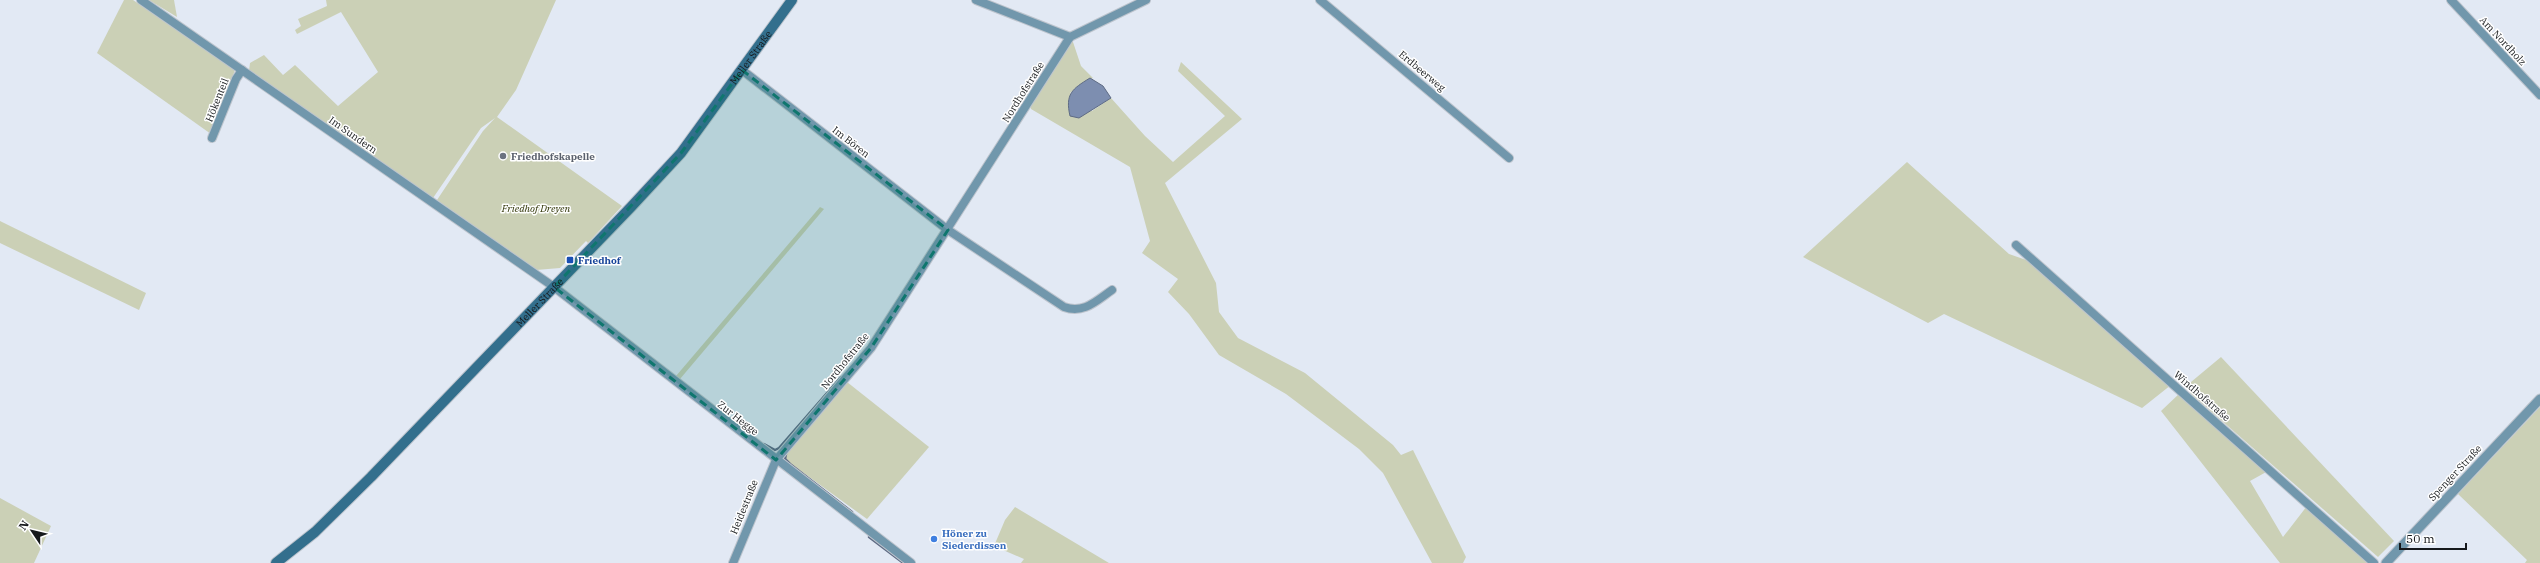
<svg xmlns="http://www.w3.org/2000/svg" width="2540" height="563" font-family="'IBM Plex Serif',serif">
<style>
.green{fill:#cbd0b6}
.water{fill:#7d8eb0;stroke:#5e6b84}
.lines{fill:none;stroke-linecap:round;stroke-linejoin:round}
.stream{stroke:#5e6b84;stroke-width:2.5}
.minor-casing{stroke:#bdc4cd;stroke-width:10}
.tertiary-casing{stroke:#bdc4cd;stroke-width:11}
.secondary-casing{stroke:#bdc4cd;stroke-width:12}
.minor{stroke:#7197ac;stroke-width:8}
.tertiary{stroke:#7197ac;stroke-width:9}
.secondary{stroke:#336f8d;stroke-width:10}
.marked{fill:#0f766e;fill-opacity:0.2;stroke:#0f766e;stroke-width:3;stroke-dasharray:8 5;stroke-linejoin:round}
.worship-dot{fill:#6b7280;stroke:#fff;stroke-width:1.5}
.transit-dot{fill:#1a4fb4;stroke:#fff;stroke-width:1.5}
.shop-dot{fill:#3f7fe0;stroke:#fff;stroke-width:1.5}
.labels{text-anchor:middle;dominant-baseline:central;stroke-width:3;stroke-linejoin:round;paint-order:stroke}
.street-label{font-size:10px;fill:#16191c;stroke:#fff}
.worship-label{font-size:10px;font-weight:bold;fill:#5b616d;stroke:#fff;text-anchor:start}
.park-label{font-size:10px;font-style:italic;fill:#2c3101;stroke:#fff}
.transit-label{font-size:10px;font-weight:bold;fill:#164399;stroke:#fff;text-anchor:start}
.shop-label{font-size:10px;font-weight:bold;fill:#366cbe;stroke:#fff;text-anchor:start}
</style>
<rect width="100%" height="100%" fill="#e2e9f4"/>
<g class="green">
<polygon points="124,0 133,0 235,70 211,134 97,53"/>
<polygon points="149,0 174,0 177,17"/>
<polygon points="326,0 556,0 516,90 497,117 622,206 588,243 586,241 560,268 536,270 437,200 483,131 495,118 481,128 433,198 303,111 249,71 250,63 264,55 283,75 295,65 338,106 378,72 341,12 297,34 295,30 301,26 298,19 327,6"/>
<polygon points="1072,39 1081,66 1093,78 1081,84 1070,93 1092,111 1111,98 1145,136 1173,162 1225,116 1178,71 1181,62 1242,119 1165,183 1216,283 1219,312 1238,338 1305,373 1393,445 1401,455 1413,450 1466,557 1463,563 1432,563 1383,473 1359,449 1286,394 1219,355 1189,314 1168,292 1178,279 1142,253 1150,241 1130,167 1031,109 1031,104"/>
<polygon points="1907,162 2009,254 2029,261 2171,385 2142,408 1944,314 1928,323 1803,257"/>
<polygon points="820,207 824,209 680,379 676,376"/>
<polygon points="0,221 146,293 139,310 0,243"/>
<polygon points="2221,357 2394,541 2378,557 2190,393 2191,382"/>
<polygon points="847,382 929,447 867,519 783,458"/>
<polygon points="2180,393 2268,471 2250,481 2283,537 2307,506 2369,563 2280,563 2161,411"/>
<polygon points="2540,407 2540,563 2525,563 2527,560 2458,494"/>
<polygon points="0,498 51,526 34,563 0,563"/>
<polygon points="1015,507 1109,563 1021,563 1024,559 994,546 1005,520"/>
</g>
<path class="water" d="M1090 78 1103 86 1111 98 1079 118 1070 116C1065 94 1072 89 1090 78Z"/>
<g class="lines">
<g class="stream">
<polyline points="764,444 775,450 779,448 841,377"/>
<polyline points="786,454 785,459 790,464 852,512"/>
<polyline points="869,537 902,562"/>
</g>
<defs>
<g id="minor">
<polyline points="141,0 554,287 911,563"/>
<polyline points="976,0 1070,37"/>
<polyline points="1320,0 1509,158"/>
<polyline points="2451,0 2540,95"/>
<path d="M742 70 948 230 1064 307C1084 314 1096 301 1112 290"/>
<polyline points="212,138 236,79 242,70"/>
<polyline points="2016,245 2374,563"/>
<polyline points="733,563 776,460 871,348 1070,37 1146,0"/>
</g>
<polyline id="tertiary" points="2386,563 2540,399"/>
<g id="secondary">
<path id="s1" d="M276 563 315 532 371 477 631 207 681 153 792 0"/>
</g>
</defs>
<use href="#minor" class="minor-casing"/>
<use href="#tertiary" class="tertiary-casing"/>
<use href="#secondary" class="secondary-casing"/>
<use href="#minor" class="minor"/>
<use href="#tertiary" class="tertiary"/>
<use href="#secondary" class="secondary"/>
</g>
<path class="marked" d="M742 70 948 230 871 348 776 460 554 287 681 153Z"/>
<circle class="worship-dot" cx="503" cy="156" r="4"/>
<rect class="transit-dot" x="566" y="256" width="8" height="8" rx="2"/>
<circle class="shop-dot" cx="934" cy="539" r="4"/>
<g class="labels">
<g class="street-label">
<text transform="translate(2503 41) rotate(47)">Am Nordholz</text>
<text stroke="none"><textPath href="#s1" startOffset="695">Meller Straße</textPath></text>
<text transform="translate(1422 71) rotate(40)">Erdbeerweg</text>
<text transform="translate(1023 92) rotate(-58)">Nordhofstraße</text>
<text transform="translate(217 100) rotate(-68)">Hökenteil</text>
<text transform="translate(353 135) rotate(35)">Im Sundern</text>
<text transform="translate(851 142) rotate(38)">Im Bören</text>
<text stroke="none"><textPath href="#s1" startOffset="371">Meller Straße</textPath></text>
<text transform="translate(845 361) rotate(-51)">Nordhofstraße</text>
<text transform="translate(2202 396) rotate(41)">Windhofstraße</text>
<text transform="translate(738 418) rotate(38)">Zur Hegge</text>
<text transform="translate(2455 473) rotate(-47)">Spenger Straße</text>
<text transform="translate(744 507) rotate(-68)">Heidestraße</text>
</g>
<g class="worship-label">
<text x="511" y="156">Friedhofskapelle</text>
</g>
<g class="park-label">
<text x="536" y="208">Friedhof Dreyen</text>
</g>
<g class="transit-label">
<text x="578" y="260">Friedhof</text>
</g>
<g class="shop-label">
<text x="942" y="533">Höner zu<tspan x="942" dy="12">Siederdissen</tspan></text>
</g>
</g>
<g transform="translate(32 531) rotate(305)" stroke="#ffffff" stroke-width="3" paint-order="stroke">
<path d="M0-3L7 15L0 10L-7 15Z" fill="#16191c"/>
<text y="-6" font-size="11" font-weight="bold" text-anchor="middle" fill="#16191c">N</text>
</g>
<path d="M2400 543v6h66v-6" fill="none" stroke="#16191c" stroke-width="2"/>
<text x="2406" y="543" font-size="12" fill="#16191c" stroke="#ffffff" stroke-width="3" paint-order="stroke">50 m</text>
</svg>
